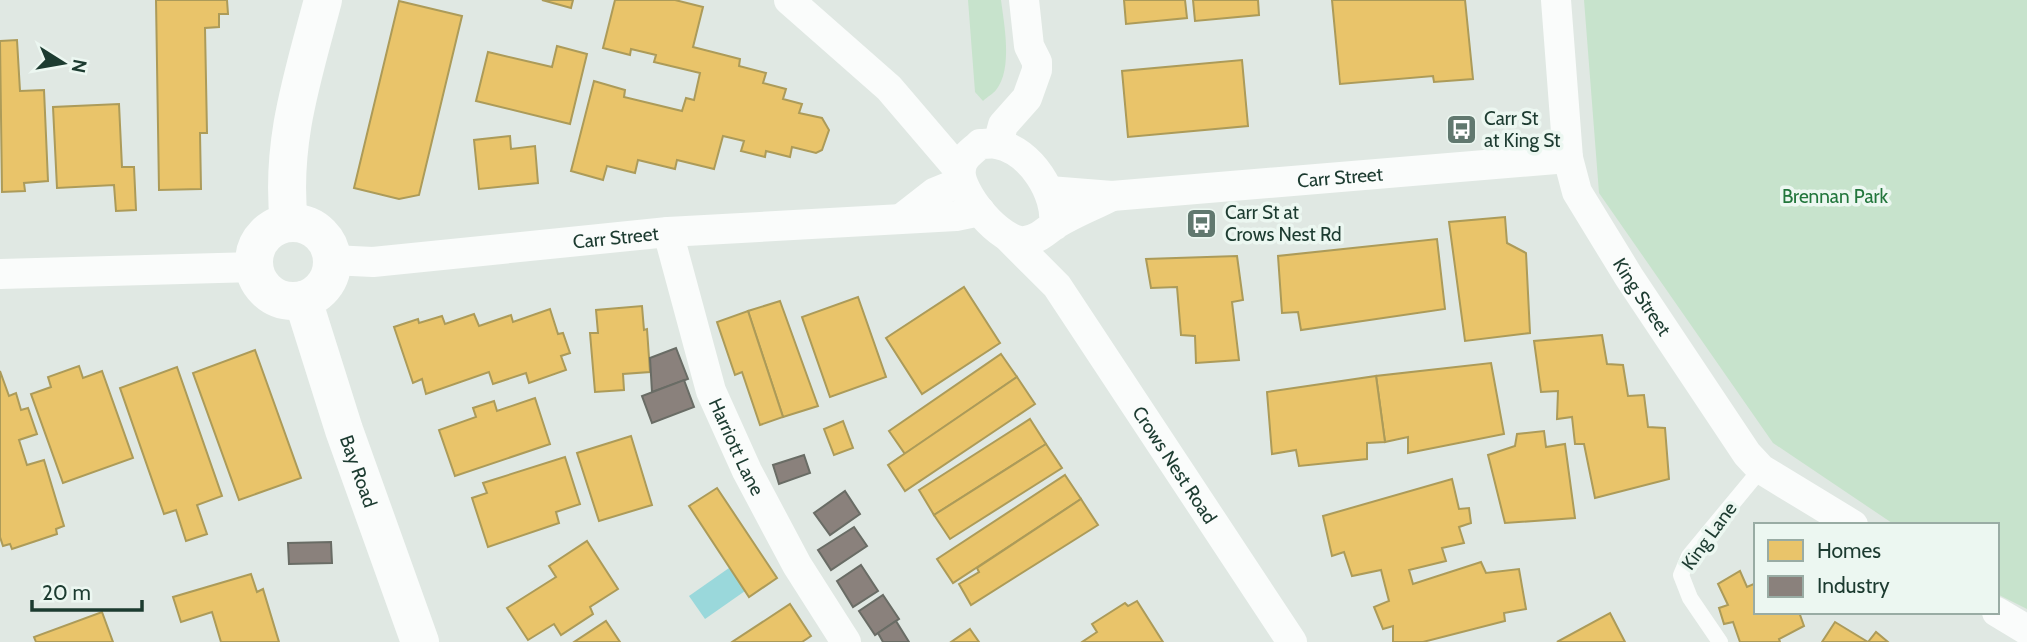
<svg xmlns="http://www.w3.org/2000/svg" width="2027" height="642" font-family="Cabin,sans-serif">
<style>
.green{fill:#c7e3cc}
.water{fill:#9ad8db}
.homes{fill:#e9c46a;stroke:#ac9b59;stroke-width:2}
.industry{fill:#8a817c;stroke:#696c65;stroke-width:2}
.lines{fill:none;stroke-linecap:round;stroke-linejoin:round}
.service{stroke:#fafcfb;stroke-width:16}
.minor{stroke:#fafcfb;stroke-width:30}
.tertiary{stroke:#fafcfb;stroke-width:38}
.labels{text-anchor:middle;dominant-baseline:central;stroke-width:7;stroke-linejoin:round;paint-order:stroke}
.poi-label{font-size:19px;fill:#1c3b30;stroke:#ecf7f1;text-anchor:start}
.street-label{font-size:19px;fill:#1c3b30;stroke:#ecf7f1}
.park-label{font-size:19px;fill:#22763c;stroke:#ecf7f1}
</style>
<rect width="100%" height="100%" fill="#e0e8e3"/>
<g class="green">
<path d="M968 0H1001C1004 24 1013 69 996 90 993 94 987 97 983 101L975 92Z"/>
<polygon points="1584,0 2027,0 2027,609 1997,594 1997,525 1895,525 1773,443 1599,193"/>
</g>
<polygon class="water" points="729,568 745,591 705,619 689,596"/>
<g class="homes">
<polygon points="156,0 227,0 228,14 219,14 219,27 205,28 207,133 200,133 201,189 159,190"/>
<polygon points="542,0 573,0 571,8"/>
<polygon points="615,0 675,0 703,7 693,47 740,59 739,66 766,73 763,83 786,89 783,99 802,104 799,113 822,118 829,130 822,150 816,153 792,147 790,157 766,151 765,157 741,151 744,141 723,136 714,169 677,160 675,169 638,160 635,173 607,166 603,180 571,171 594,81 625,90 624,97 682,111 686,98 694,100 700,73 654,62 656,55 631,49 630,55 603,48"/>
<polygon points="1124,0 1185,0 1187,18 1126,24"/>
<polygon points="1193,0 1258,0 1259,15 1195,21"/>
<polygon points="1332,0 1465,0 1473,79 1434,82 1433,76 1340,84"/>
<polygon points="399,1 462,16 419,195 399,199 354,188"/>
<polygon points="17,40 20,91 44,90 48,181 24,183 25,191 2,192 0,41"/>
<polygon points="557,46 587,54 570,124 476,101 488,52 552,67"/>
<polygon points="1242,60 1248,126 1128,137 1122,71"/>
<polygon points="119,104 122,167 134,167 136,210 116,211 114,185 57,188 53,107"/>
<polygon points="510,136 511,149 535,146 538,183 479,189 474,140"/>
<polygon points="1505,217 1507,243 1526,253 1530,333 1465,341 1449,222"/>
<polygon points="1437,239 1445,309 1301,330 1298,312 1282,313 1278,256"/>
<polygon points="1237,256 1243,300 1232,302 1239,360 1196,363 1195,336 1181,335 1177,287 1151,288 1146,259"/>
<polygon points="964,287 1000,343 922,394 886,338"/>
<polygon points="858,297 886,377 830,397 802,317"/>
<polygon points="780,301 818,406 783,417 748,311"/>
<polygon points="642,306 644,330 647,329 650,372 623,374 624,390 595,392 590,333 598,333 596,310"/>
<polygon points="550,309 558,334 563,333 570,353 561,356 566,370 529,383 526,373 493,384 489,372 426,394 422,379 413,383 394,327 418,319 419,323 442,316 445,324 474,314 479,326 511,315 513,322"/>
<polygon points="748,311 783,417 760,425 742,372 735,375 717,322"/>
<polygon points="1602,335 1607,364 1623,365 1628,396 1644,395 1648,427 1665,428 1669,479 1595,498 1584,444 1575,444 1572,417 1557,419 1558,391 1541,392 1534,341"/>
<polygon points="255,350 301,478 239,500 193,373"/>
<polygon points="1001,354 1017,377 905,454 889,431"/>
<polygon points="1491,363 1504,434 1408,453 1408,437 1385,442 1376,376"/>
<polygon points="79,366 83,378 102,371 133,458 63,483 31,394 51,387 48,377"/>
<polygon points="177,367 222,496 197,505 207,534 186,541 176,510 164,514 120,388"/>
<polygon points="0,371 9,396 16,393 21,410 28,408 37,434 19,440 27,465 44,460 64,526 56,529 57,534 12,549 10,544 3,546 0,537"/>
<polygon points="1376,376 1385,442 1367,443 1367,459 1299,466 1296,450 1272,454 1267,392"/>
<polygon points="1017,377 1035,404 905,491 888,465"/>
<polygon points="535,398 550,444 455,476 439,430 476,417 473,408 494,401 497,411"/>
<polygon points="1030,419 1046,444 934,515 919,490"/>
<polygon points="843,421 853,448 834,455 824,429"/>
<polygon points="1544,431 1546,447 1565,444 1575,518 1505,523 1488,455 1515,446 1517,434"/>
<polygon points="631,436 652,505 599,521 577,453"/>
<polygon points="1046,444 1062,468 950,539 934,515"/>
<polygon points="565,457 580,504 556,512 559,523 488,547 472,498 487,493 483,483"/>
<polygon points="1065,475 1081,499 953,583 937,559"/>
<polygon points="1452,479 1459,509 1469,508 1471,523 1459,527 1464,543 1442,548 1446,561 1409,570 1413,584 1481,562 1486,573 1519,569 1526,609 1504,613 1505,621 1423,642 1393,642 1393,626 1383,629 1374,607 1389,601 1381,570 1352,576 1344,552 1332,556 1323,516"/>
<polygon points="717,488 777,578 749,597 689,506"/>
<polygon points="1081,499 1098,525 971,605 959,584 979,572 977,568"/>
<polygon points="587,541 618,589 590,607 593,614 561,635 554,624 528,640 507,608 556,577 549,566"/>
<polygon points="1740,571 1747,587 1756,583 1756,612 1799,612 1804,626 1779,639 1780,642 1740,642 1733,622 1724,624 1719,608 1728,605 1718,584"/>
<polygon points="251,574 257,592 263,589 279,642 221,642 212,612 181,622 173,597"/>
<polygon points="1137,601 1163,642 1082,642 1097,632 1092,624 1125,603 1128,606"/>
<polygon points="790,604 811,636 802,642 732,642"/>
<polygon points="102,612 113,642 36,642 34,637"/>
<polygon points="1610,613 1625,642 1557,642"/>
<polygon points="606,621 620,642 574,642"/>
<polygon points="1835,622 1868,642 1876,632 1888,642 1822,642"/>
<polygon points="970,629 979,642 951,642"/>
</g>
<g class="industry">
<polygon points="676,348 688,379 652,392 650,358"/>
<polygon points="684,380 694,407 652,423 642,396"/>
<polygon points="804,455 810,473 779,484 773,465"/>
<polygon points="845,491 860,514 830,535 814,513"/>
<polygon points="854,527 867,546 831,570 818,550"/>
<polygon points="331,542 332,563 289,564 288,543"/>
<polygon points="861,565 878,591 853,607 837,581"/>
<polygon points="883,595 899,619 875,635 859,611"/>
<polygon points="896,621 909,642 883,642 878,633"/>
</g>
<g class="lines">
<polyline class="service" points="1720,642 1690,598 1681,575 1689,556 1761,469"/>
<g class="minor">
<polyline points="789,0 889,88 960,171"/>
<path id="s1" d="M1556 0 1568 158 1577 192 1629 277 1747 454 1761 469 1853 525"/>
<polyline points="998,144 1003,125 1027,98 1037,70 1037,62 1029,46 1024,0"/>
<path id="s2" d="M1049 191 1112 196 1568 158"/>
<polyline points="902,218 934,193 961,182"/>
<path d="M1054 226C1058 194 1031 151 997 144 992 143 986 144 980 144 972 152 962 157 961 169 957 191 1001 244 1025 241 1037 239 1044 233 1053 226 1071 214 1093 206 1112 196"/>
<path id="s3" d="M668 232 711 391 747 471 797 565 846 642"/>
<path id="s4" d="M1009 238 1057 286 1292 642"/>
<path id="s5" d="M332 260 373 262 668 232 956 216 980 211"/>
<polyline points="0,274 255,267"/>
<polyline points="1997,612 2027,630"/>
</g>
<g class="tertiary">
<path d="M289 223C280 143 303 76 323 0"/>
<circle cx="293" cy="262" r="39"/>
<path id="s6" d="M303 300 344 430 420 642"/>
</g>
</g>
<defs>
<symbol id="bus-square" viewBox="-11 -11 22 22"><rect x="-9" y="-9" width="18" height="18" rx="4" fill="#61786f" stroke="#ecf7f1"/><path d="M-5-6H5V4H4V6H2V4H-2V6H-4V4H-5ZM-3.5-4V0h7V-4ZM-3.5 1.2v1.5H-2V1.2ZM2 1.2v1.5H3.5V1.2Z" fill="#fff"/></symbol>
</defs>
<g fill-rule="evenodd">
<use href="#bus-square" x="1444" y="112" width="35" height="35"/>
<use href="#bus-square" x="1184" y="206" width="35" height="35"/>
</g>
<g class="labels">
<g class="poi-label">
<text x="1484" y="118">Carr St<tspan x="1484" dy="22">at King St</tspan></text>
<text x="1225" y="212">Carr St at<tspan x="1225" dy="22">Crows Nest Rd</tspan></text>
</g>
<g class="street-label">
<text stroke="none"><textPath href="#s2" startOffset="292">Carr Street</textPath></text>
<text stroke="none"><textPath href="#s5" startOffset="285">Carr Street</textPath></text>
<text stroke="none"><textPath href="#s1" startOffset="317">King Street</textPath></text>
<text stroke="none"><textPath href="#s3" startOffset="226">Harriott Lane</textPath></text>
<text stroke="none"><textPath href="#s4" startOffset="282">Crows Nest Road</textPath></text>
<text stroke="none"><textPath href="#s6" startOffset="180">Bay Road</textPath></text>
<text transform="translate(1709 536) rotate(-54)">King Lane</text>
</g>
<g class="park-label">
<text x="1835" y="196">Brennan Park</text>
</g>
</g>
<rect x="1754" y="523" width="245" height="91" fill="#ecf7f1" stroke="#99aca4" stroke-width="2"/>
<rect x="1768" y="540" width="35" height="21" fill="#e9c46a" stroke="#99aca4" stroke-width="2"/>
<text x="1817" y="558" font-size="21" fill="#1c3b30">Homes</text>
<rect x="1768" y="576" width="35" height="21" fill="#8a817c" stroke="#99aca4" stroke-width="2"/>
<text x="1817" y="593" font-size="21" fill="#1c3b30">Industry</text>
<g transform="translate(63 63) rotate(101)" stroke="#ecf7f1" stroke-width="5" paint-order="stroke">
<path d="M0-5L12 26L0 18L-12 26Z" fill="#1c3b30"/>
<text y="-10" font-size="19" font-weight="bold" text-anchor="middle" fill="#1c3b30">N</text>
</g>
<path d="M32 600v10h110v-10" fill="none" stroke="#1c3b30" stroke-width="3.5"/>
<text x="42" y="600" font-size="21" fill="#1c3b30" stroke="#ecf7f1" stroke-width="5" paint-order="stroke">20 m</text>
</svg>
